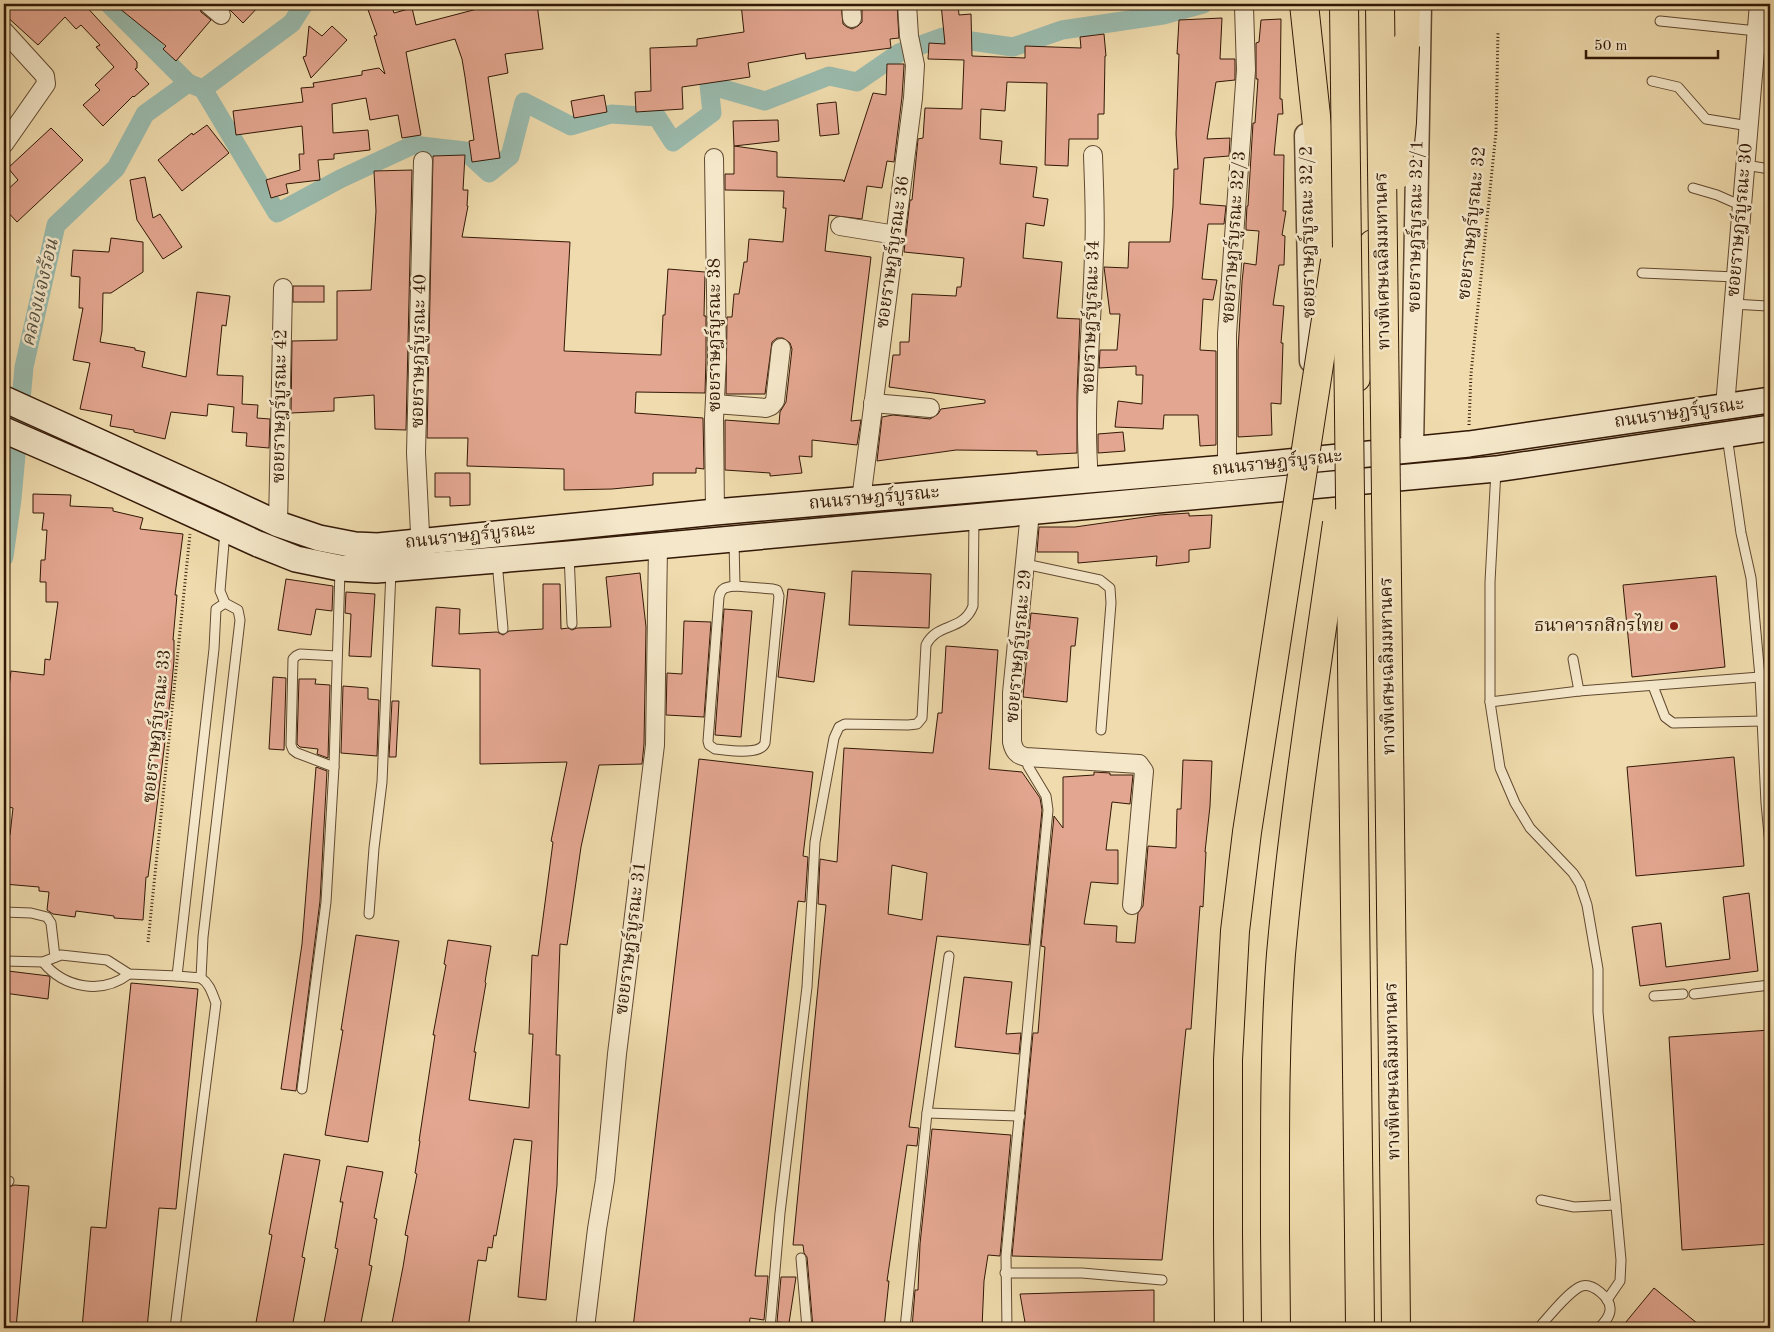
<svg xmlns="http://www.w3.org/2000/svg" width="1774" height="1332" font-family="'Old Standard TT','Noto Serif Thai',serif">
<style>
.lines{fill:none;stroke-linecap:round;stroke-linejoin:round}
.canal{stroke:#9abbae;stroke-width:19}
.building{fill:#e3a690;stroke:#321806;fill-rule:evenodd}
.service-casing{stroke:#614930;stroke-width:11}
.minor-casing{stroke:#614930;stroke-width:20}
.tertiary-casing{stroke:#614930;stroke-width:25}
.secondary-casing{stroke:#321806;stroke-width:28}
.motorway-casing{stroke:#321806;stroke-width:30}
.path{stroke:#321806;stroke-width:3;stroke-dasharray:1 2.5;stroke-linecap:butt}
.service{stroke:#f5e8ca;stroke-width:9}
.minor{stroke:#f5e8ca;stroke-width:18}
.tertiary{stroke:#f5e8ca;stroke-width:22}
.secondary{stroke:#f5e8ca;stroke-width:25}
.motorway{stroke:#efdbad;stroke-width:28}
.motorway-bridge-casing{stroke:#321806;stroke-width:30;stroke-linecap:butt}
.motorway-bridge{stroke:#efdbad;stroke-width:28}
.poi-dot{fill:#8f2418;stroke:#f5e8ca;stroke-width:2}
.labels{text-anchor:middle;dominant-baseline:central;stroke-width:5;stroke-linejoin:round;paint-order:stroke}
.street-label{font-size:18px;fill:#321806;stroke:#f5e8ca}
.poi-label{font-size:18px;fill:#321806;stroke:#f5e8ca;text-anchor:end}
.water-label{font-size:19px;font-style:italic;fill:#565141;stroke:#f5e8ca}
</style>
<rect width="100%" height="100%" fill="#efdbad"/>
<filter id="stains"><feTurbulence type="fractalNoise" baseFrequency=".004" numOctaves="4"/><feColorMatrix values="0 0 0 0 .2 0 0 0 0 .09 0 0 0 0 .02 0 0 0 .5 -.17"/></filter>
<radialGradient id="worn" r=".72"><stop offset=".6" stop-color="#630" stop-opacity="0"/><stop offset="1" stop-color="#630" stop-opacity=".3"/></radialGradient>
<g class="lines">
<g class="canal">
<polyline points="109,4 188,83"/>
<polyline points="203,89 277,213 340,179 413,145 465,151 489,173 510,156 524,102 571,126 611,114 657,117 673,142 712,113 709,85 765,101 829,76 857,82 899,53 943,37 1013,47 1062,30 1163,15 1203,4"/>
<polyline points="4,557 12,499 24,367 56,225 116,168 145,114 188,83 203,89 292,23 304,4"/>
</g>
</g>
<g class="building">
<polygon points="4,4 84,4 137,62 137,68 135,69 149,84 134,97 133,96 103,126 83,105 100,90 95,85 114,67 96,47 100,45 81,25 76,29 65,17 38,45 4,14"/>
<polygon points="114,4 198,4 201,12 211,20 176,61 163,49 166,46"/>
<polygon points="224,4 261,4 243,23"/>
<polygon points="366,4 391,4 394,13 412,8 416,25 481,8 482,4 537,4 543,49 505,54 508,73 488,77 500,158 472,162 469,141 474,140 465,77 462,59 455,39 406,52 421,135 402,138 398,115 370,120 366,98 332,104 333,133 368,130 370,150 334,154 334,159 318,160 320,180 286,184 288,193 271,198 266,180 300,170 299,154 304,154 302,126 236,135 233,111 303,102 301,88 314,87 313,83 362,75 362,71 379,68 385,74 374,36 377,35"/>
<polygon points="741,4 841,4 843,24 847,27 852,29 858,26 862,22 862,4 897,4 899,38 890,39 891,48 806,59 805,53 748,63 750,77 682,87 683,109 636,112 635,92 651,91 650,48 697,46 697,39 744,32"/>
<polygon points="941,4 958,4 959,15 971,14 972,56 1025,58 1025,46 1081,48 1080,37 1104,34 1106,56 1105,56 1104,114 1098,114 1098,139 1069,139 1068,166 1045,165 1047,83 1007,82 1005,111 981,109 980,139 1002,141 1000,164 1037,167 1033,197 1048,199 1044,226 1026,223 1023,258 1062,262 1057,318 1080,319 1077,395 1077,453 1037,455 1037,451 956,450 877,461 882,417 893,415 930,419 938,414 941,409 985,403 985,400 889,387 893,355 900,355 900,342 909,342 912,294 956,296 957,287 961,287 964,258 904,252 910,200 912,200 918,139 923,138 925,108 962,109 964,60 928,59 929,43 945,44"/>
<polygon points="1222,18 1220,59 1235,59 1235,80 1216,82 1207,139 1230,138 1229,156 1204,158 1200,204 1226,206 1224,224 1208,224 1202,279 1217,280 1213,300 1203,299 1200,350 1216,351 1216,445 1200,446 1198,415 1164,415 1163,429 1115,427 1118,401 1142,404 1143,375 1136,375 1136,366 1099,368 1100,350 1117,350 1120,314 1110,314 1104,267 1128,268 1129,242 1170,242 1173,206 1174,169 1178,169 1176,134 1179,54 1177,54 1179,20"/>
<polygon points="1281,19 1280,99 1282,99 1283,114 1278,114 1274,155 1284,155 1283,211 1286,211 1282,235 1285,236 1284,265 1279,265 1273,305 1284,306 1281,343 1283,343 1281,404 1271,403 1272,435 1238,437 1238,351 1242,282 1244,263 1256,265 1259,231 1246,230 1246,224 1247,206 1248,206 1253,123 1255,123 1258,79 1256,79 1256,43 1259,42 1261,20"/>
<polygon points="309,26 322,36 332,26 347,40 311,78 303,57 306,56"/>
<polygon points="887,64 904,64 904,66 902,97 894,162 887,161 882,188 867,186 862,219 829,215 825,251 871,257 851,421 861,420 857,445 812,440 812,457 799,456 802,473 770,476 770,473 725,470 725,420 779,424 780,412 786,402 792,349 790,343 783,338 777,338 772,342 765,394 726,394 727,317 732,317 734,294 739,294 744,262 747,262 749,239 783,242 786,208 783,208 784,191 725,190 725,174 734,174 734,146 777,152 777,177 843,180 844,182 873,93 886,95"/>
<polygon points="604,95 607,112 574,118 571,101"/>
<polygon points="836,102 839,134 820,136 817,104"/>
<polygon points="778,120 779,141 734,146 733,121"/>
<polygon points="207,125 229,153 182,191 158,160 192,133 193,135"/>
<polygon points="51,128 83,160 17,222 4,208 4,193 18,180 8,168"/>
<polygon points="465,155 463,190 468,190 467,206 468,206 462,237 570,242 564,351 661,355 663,315 665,315 668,269 705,272 704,316 706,316 706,358 705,393 636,392 635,413 703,418 704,469 696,468 696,473 653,473 653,485 612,489 564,490 564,469 467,466 468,438 427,438 433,156"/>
<polygon points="412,170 406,430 375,429 374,395 334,398 334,411 291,413 292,341 337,340 337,291 371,290 376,211 374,171"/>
<polygon points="145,177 153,218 160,214 182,247 163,259 137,220 130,180"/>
<polygon points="111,238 143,242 143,272 111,293 103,293 102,331 100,342 135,348 135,350 145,352 142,367 186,377 197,292 230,296 226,326 222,325 217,375 243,376 242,404 258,405 257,418 270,419 269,448 246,446 247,433 232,432 234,407 208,404 207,416 171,412 165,439 134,432 134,430 110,426 112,415 80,409 90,363 73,360 83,308 79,308 80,277 71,276 73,250 109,252"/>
<rect x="293" y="286" width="31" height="16"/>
<polygon points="1123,432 1125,451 1098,453 1098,434"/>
<polygon points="435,473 470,473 470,505 450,506 450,497 435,497"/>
<polygon points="33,494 71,495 70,506 113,508 113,511 143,518 140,529 183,534 175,595 177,595 173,640 174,640 174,660 171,693 151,854 148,877 146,877 143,920 114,918 114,916 76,911 75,917 53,914 47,910 49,892 39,891 39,887 4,884 4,834 10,835 13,808 4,806 4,759 9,727 4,727 4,703 7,703 11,671 44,675 45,659 50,660 58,602 46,602 46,582 40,582 41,560 45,560 47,530 42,530 44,513 33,513"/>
<polygon points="1189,513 1189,516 1212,515 1210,548 1189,550 1189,562 1156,566 1157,556 1078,563 1078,552 1037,552 1039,527 1075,527 1159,515"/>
<polygon points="852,571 931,574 929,628 849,625"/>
<polygon points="640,573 646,627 644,744 642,764 599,765 581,847 567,945 560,944 556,1055 560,1055 557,1185 546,1300 518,1297 532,1141 514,1139 496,1236 494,1235 492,1248 488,1247 486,1261 478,1260 468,1328 391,1328 403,1267 408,1236 405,1235 417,1174 415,1173 420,1141 419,1141 435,1035 433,1035 446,965 444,964 448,940 491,946 485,982 486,983 474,1052 476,1052 469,1100 529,1108 533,1034 529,1034 532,955 538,956 553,842 551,841 567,762 480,764 480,669 432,666 436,607 460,609 459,634 497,632 503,635 509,631 543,629 543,584 560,584 561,629 568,628 572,630 577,628 611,627 606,577"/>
<polygon points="1716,576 1725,667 1632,677 1623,585"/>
<polygon points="286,579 333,586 332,611 316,609 311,635 278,630"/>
<polygon points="788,589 825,593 814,682 778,677"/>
<polygon points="346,592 375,594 371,657 349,656 351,614 345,613"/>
<polygon points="724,609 752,611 741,737 715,735"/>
<polygon points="1031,613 1078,618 1075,646 1071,646 1067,702 1023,697"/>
<polygon points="684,621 711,622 704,717 666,715 667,673 682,674"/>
<path d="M946 646 998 650 989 769 1022 772 1040 798 1042 810 1029 945 937 936 909 1127 919 1128 917 1146 907 1145 887 1281H889L884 1328H813L807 1257 804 1253 803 1245H793L826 905 818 904 820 859 837 862 844 748 933 753 938 713H942ZM892 865 927 873 922 920 888 914Z"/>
<polygon points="273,677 286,678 284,750 269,749"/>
<polygon points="299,679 316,679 315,684 330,685 328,758 317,754 318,749 300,747 297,744"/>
<polygon points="343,686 368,688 368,699 379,700 377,756 341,753"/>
<polygon points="392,701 399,701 396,757 389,757"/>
<polygon points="1734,757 1744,866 1636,876 1627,767"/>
<polygon points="699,759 813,772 803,856 808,857 805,902 798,901 755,1276 768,1276 764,1320 750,1318 749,1328 633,1328"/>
<polygon points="1183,760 1212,761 1210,806 1205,852 1206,852 1203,907 1200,906 1191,1029 1186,1029 1162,1260 1012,1256 1033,1033 1038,1033 1045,947 1041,946 1054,816 1063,828 1063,777 1094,775 1094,772 1110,773 1110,775 1133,775 1130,804 1112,802 1106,850 1118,850 1118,884 1091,882 1084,924 1117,926 1116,942 1135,943 1138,913 1143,906 1148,846 1176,848 1177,809 1181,809"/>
<polygon points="316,767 327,771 320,901 296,1091 281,1089 302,944"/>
<polygon points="1749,893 1758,971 1640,986 1632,927 1661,923 1666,967 1730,959 1723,897"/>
<polygon points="356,935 399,941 368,1142 325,1135 343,1030 341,1030"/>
<polygon points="8,971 49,976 50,978 48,999 4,993"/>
<polygon points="964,977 1012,982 1006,1034 1021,1033 1019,1054 955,1047"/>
<polygon points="131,983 198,989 176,1209 159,1208 147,1328 82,1328 91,1227 106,1228"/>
<polygon points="1770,1030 1770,1244 1682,1250 1669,1037"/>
<polygon points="932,1129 1011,1135 1000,1256 988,1255 984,1281 982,1328 912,1328 915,1290 918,1290 920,1244"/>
<polygon points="284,1154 320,1160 302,1257 305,1258 292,1328 255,1328 272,1235 269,1234"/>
<polygon points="347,1166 383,1172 374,1218 377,1219 369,1265 372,1266 360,1328 323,1328 338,1249 335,1248 343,1202 340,1202"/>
<polygon points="14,1185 29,1186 16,1328 4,1328 4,1187 9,1187"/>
<polygon points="781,1277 796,1277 789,1323 777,1322"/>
<polygon points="1654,1288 1703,1328 1621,1328"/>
<polygon points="1154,1290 1154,1328 1026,1328 1020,1294"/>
</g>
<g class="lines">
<defs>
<g id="service">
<polyline points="1660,21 1757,31"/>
<polyline points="1652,81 1678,87 1706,119 1749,126"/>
<polyline points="1745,165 1770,169"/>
<polyline points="1693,188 1717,195 1742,206"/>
<polyline points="1642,273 1736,277"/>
<polyline points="1733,304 1767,306 1770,303"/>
<polyline points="1727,436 1741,533 1751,578 1760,677 1766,803 1770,845"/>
<polyline points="1496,470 1490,582 1490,702 1500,768 1515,803 1530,828 1573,873 1580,884 1587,905 1598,969 1598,1012 1621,1260 1620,1281 1607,1300"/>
<polyline points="734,541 735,586"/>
<polyline points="569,554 572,624"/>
<polyline points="497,561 503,629"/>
<polyline points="1025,564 1100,580 1110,588 1111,603 1101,730"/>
<path d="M735 586 773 589 777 590 779 596 765 743C760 756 728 750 715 749L709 745 708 741 719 597C721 587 727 587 735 586Z"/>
<polyline points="225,603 216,609 214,649 177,976 201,978 203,937 240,620 238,610 225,603 220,591 225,531"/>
<polyline points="1573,659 1579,691"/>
<polyline points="1653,686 1665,717 1673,723 1762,721"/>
<polyline points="1490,702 1579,691 1760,677"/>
<polyline points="334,767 297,753 293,750 291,745 293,659 296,656 300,654 337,656"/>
<polyline points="4,912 31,913 47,917 51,923 55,957"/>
<polyline points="369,914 374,848 382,782 391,571"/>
<polyline points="4,961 43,962 61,955 107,960 129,974 177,976"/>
<path d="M43 962C64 988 102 995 129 974"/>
<polyline points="1694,994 1770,985"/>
<polyline points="1654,996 1683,994"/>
<polyline points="302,1089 326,902 334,767 340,570"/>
<polyline points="927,1113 1020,1116"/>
<polyline points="4,1181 9,1181"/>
<polyline points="1541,1200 1574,1207 1616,1205"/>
<polyline points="801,1258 807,1328"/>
<polyline points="1005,1273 1082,1273 1162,1280"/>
<path d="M175 1328 216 1003C212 993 210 984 201 978"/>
<path d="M770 1328 780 1213 807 987 815 842 834 738 839 727 845 724 908 725 917 724 922 718 926 645C937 622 963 632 973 606L974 518"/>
<polyline points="905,1328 927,1113 949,956"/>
<polyline points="1007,1328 1006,1256 1048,810 1046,796 1028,766 1026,757"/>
<path d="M1539 1328 1542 1324C1551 1314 1570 1290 1582 1286 1593 1283 1610 1298 1610 1308 1611 1316 1604 1323 1599 1328"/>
</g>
<g id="minor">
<polyline points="208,4 221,15"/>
<polyline points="851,4 852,18"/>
<polyline points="4,31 45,76 46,84 4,144"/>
<polyline points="714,158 717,358 714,419 715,512"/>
<polyline points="840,226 896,235"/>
<polyline points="873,403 930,408"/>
<polyline points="715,404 766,408 771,406 775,401 781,348"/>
<polyline points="1725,406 1759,4"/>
<polyline points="1227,468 1227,334 1246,70 1244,7"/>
<path d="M1089 480C1083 405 1092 329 1094 254 1096 221 1094 188 1093 155"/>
<polyline points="861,500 913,98 915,65 909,36 907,4"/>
<path d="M1030 512 1012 693V742C1014 751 1017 755 1026 757L1139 764 1144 771 1132 905"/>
<polyline points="278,524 283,288"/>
<polyline points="421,553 416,453 423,161"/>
<polyline points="585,1328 597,1229 605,1180 617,1054 655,745 658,546"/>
</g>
<g id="tertiary">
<polyline points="1306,135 1311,361"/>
<polyline points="1412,449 1420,4"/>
</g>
<g id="secondary">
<polyline points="4,399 216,495 278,524 319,538 355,545 378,546 715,512 1227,468 1469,444 1770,400"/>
<polyline points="4,430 96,470 258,544 296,559 340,568 376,570 569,554 1496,469 1770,428"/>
</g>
<g id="motorway">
<polyline points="1304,4 1320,153 1326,289"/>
<polyline points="1405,46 1406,4"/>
<polyline points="1356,378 1369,292 1373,244"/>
<polyline points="1275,1233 1276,1328"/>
<polyline points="1228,1234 1229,1328"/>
<polyline points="1359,1235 1360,1328"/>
<polyline points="1395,1235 1396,1328"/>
</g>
</defs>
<use href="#service" class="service-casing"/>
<use href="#minor" class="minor-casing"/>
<use href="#tertiary" class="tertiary-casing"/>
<use href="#secondary" class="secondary-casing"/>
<use href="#motorway" class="motorway-casing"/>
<g class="path">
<polyline points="1469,425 1471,374 1496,132 1498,32"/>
<polyline points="4,468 4,454"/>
<polyline points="148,942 190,534"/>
</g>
<use href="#service" class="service"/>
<use href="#minor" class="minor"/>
<use href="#tertiary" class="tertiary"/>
<use href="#secondary" class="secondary"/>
<use href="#motorway" class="motorway"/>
<defs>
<g id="motorway-bridge">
<polyline points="1344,4 1359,1235"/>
<polyline points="1380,4 1395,1235"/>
<polyline points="1397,175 1402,122 1405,46"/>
<path d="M1275 1233C1275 1140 1274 1046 1281 954 1294 809 1317 666 1337 523"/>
<polyline points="1228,1234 1228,1060 1235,931 1247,832 1335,261"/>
</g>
</defs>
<use href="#motorway-bridge" class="motorway-bridge-casing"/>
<use href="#motorway-bridge" class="motorway-bridge"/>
</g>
<circle class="poi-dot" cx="1674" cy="626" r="5"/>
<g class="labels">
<g class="street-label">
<text transform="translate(1740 220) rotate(-85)">ซอยราษฎร์บูรณะ 30</text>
<text transform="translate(1472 223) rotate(-84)">ซอยราษฎร์บูรณะ 32</text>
<text transform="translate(1416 226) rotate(-89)">ซอยราษฎร์บูรณะ 32/1</text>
<text transform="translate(1308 232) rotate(-91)">ซอยราษฎร์บูรณะ 32/2</text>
<text transform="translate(1234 237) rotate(-86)">ซอยราษฎร์บูรณะ 32/3</text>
<text transform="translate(893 252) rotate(-82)">ซอยราษฎร์บูรณะ 36</text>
<text transform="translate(1383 261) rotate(-91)">ทางพิเศษเฉลิมมหานคร</text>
<text transform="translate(1091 317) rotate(-88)">ซอยราษฎร์บูรณะ 34</text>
<text transform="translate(715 335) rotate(-90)">ซอยราษฎร์บูรณะ 38</text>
<text transform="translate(419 351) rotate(-89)">ซอยราษฎร์บูรณะ 40</text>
<text transform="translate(280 406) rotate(-89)">ซอยราษฎร์บูรณะ 42</text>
<text transform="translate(1679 413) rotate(-8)">ถนนราษฎร์บูรณะ</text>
<text transform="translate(1277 463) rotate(-6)">ถนนราษฎร์บูรณะ</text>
<text transform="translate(874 498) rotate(-5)">ถนนราษฎร์บูรณะ</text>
<text transform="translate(470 536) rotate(-6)">ถนนราษฎร์บูรณะ</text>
<text transform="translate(1019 646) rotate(-85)">ซอยราษฎร์บูรณะ 29</text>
<text transform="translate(1388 666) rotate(-91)">ทางพิเศษเฉลิมมหานคร</text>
<text transform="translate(157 726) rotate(-84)">ซอยราษฎร์บูรณะ 33</text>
<text transform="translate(631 938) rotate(-83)">ซอยราษฎร์บูรณะ 31</text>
<text transform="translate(1393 1071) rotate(-91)">ทางพิเศษเฉลิมมหานคร</text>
</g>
<g class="poi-label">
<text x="1664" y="626">ธนาคารกสิกรไทย</text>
</g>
<g class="water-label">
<text transform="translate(41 293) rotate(-77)">คลองแจงร้อน</text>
</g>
</g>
<rect width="1774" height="1332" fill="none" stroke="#efdbad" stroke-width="20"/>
<rect x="5" y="5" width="1764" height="1322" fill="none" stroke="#321806" stroke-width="2.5"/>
<rect x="10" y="10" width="1754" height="1312" fill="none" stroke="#321806"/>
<path d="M1586 50v8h132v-8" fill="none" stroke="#321806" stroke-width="2.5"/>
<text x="1594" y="50" font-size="15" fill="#321806" stroke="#f5e8ca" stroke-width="4" paint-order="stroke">50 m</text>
<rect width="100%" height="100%" filter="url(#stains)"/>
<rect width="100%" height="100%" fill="url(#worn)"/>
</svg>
